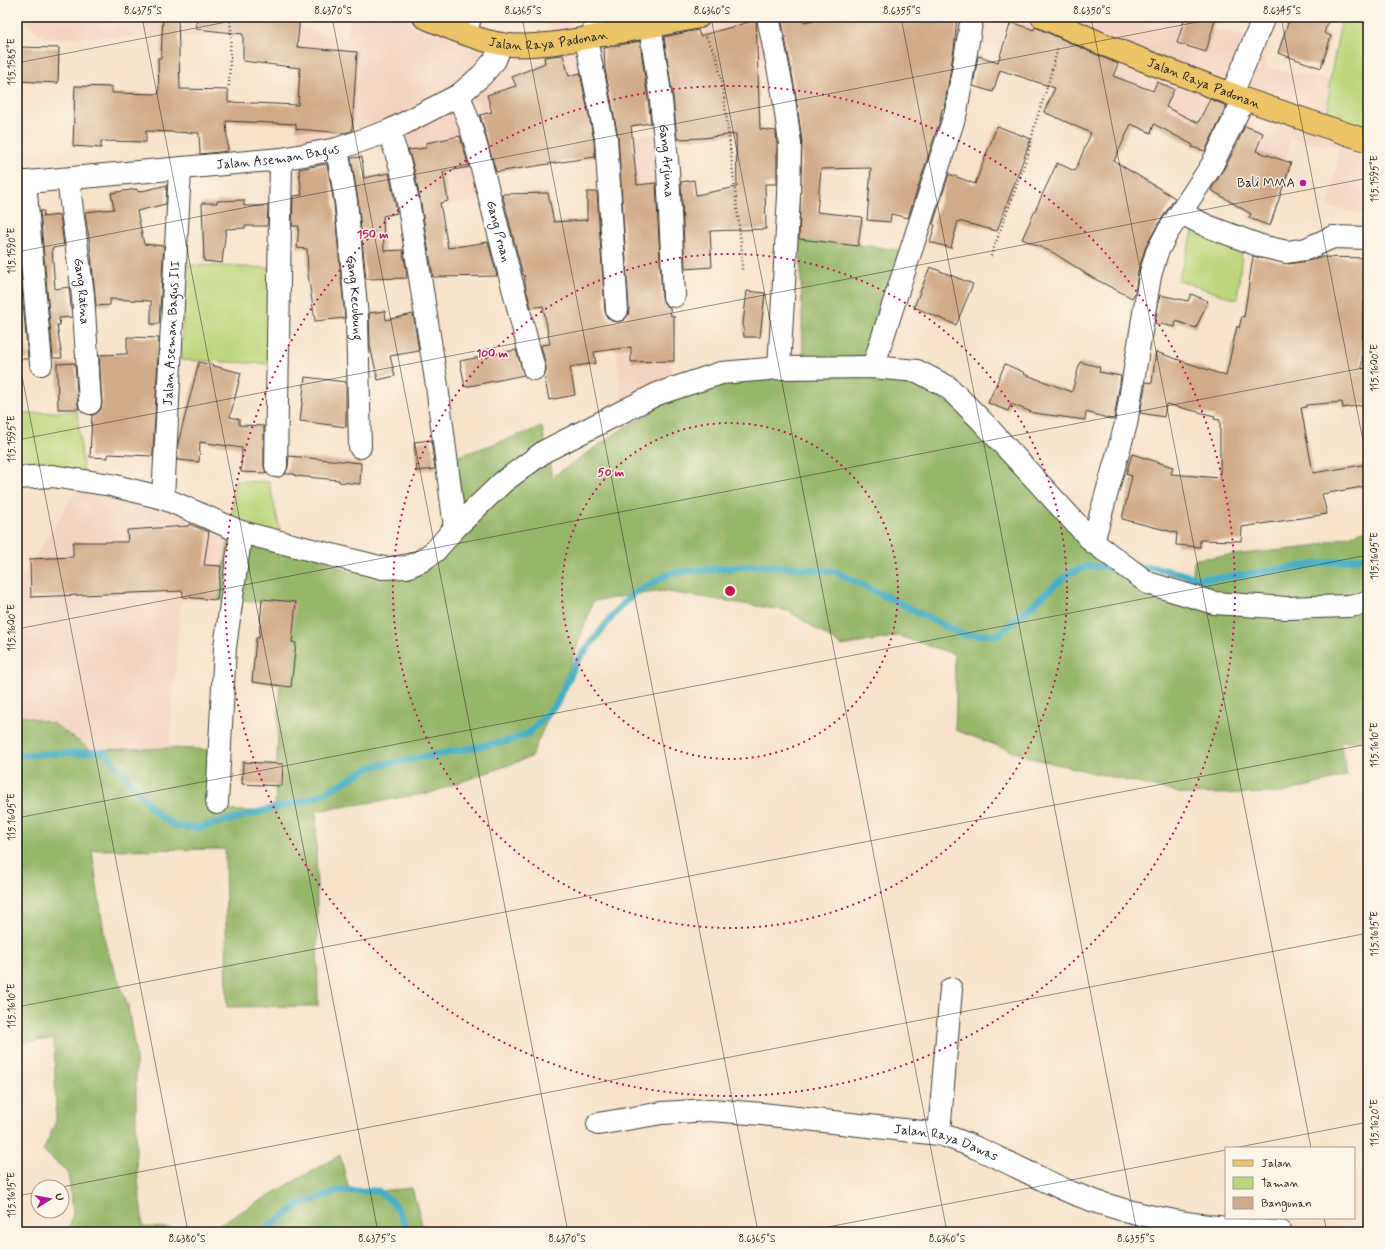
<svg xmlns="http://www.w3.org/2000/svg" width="1385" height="1249" font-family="Mynerve,sans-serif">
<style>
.built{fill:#f5d3c1;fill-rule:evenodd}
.green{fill:#bdd67b;stroke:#6c794c}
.forest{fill:#96b76b;stroke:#596a44}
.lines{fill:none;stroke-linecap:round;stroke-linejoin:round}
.stream{stroke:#45afc3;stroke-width:7}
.building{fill:#d1ab89}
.minor-casing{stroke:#3d3a36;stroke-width:24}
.major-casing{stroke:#3d3a36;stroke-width:24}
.path{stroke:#3d3a36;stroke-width:2.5;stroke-dasharray:1 3;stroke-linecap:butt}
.minor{stroke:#fff;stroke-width:22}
.major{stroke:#edc569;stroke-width:22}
.ticks{fill:none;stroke:#1c1c1c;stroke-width:1;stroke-opacity:0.45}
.ring{fill:none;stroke:#c2185b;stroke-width:2;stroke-dasharray:2 4}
.poi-dot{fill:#b5179e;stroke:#fcf5e5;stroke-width:1.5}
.labels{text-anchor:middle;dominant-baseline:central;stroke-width:3;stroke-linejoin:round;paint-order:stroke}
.street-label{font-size:13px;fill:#1c1c1c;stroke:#fcf5e5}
.poi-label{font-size:13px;fill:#1c1c1c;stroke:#fcf5e5;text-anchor:end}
.centre{fill:#c2185b;stroke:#fcf5e5;stroke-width:2}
.ring-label{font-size:12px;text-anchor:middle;font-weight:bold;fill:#c2185b;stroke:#fcf5e5;stroke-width:3;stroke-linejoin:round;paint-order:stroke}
.neatline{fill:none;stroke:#1c1c1c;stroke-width:1.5}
.ticks-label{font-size:10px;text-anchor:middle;fill:#1c1c1c}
</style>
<rect width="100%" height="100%" fill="#fcf5e5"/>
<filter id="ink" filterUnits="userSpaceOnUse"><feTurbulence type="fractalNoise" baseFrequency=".025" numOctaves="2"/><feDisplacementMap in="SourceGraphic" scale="8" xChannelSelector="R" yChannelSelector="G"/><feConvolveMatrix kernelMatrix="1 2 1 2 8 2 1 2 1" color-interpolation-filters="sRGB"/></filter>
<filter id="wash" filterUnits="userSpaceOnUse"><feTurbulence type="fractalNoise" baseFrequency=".012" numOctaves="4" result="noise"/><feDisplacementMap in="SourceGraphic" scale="16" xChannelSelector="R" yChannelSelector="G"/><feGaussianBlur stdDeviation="0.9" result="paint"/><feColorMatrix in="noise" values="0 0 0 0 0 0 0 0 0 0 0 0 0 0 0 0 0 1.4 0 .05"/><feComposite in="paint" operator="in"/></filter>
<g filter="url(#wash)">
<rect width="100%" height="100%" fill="#f7e3ca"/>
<g class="built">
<path d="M17 17H295L293 27 346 38 350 17H432L448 30 548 40 546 17H569L571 37 667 17H1202L1201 26 1269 43 1266 68 1330 80 1327 125 1368 131V215L1329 207 1339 147 1290 139 1281 198 1260 190 1263 155 1105 96 1044 67 966 35 960 72 909 67 760 58 623 85 633 136 653 134 660 180 672 386 651 413 624 428 597 143 478 167 488 198 405 216 388 133 299 158 294 35 46 38ZM478 100 481 117 461 121 457 103Z"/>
<polygon points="84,478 232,524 218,600 181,601 169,748 91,750 54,724 17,714 17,590 18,584"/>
</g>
<g class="green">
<polygon points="1342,17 1368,17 1368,131 1327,125 1330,80"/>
<polygon points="1196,223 1244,233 1237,300 1178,280"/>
<polygon points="185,265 277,268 274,364 181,360"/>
<polygon points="77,411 84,478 17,480 17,414"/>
<polygon points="234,481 269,482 282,539 232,524"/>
</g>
<polygon class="forest" points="800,237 899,250 876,361 918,387 978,418 1089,542 1189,594 1195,559 1311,547 1368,530 1368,741 1340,741 1347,776 1281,793 1184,794 1031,758 955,730 956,699 954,654 899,636 842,646 789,611 662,591 593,601 566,677 531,757 430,793 316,811 318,1006 227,1007 225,849 92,850 106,947 128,1006 136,1058 136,1159 143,1227 209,1230 340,1155 350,1194 412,1188 424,1232 69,1232 73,1211 68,1172 43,1151 56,1121 54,1039 17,1043 17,714 54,724 91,750 169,748 217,750 214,810 275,812 283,603 218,600 232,524 282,539 350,572 427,560 453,508 451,459 542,427 552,477 624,428 651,413 672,386 803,357"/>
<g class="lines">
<g class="stream">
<polyline points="1137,567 1156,568 1197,578 1219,578 1368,557"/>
<polyline points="17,755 105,752 158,815 176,826 198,828 315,798 371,767 509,741 529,733 557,703 577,661 618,609 634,593 671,573 764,565 836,572 963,635 998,635 1068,574 1088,566 1116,567"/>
<polyline points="262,1232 299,1205 338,1191 378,1191 395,1205 409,1232"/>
</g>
</g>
<g id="blocks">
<g class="building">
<polygon points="163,17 178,17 180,89 228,90 228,102 298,105 300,68 243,61 243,34 196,29 197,17 300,17 297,47 357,52 352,131 345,133 296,129 296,124 226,121 228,151 200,154 199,133 146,131 146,142 101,141 101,148 73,146 75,86 112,87 112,93 159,94 158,58 161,58"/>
<polygon points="781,17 801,17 802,22 834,17 957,17 954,49 944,109 942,109 940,120 908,218 891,214 890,222 867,220 871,168 821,169 817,212 862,217 858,246 799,239 802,141 795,90"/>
<polygon points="1185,17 1203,17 1215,20 1206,52 1177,43"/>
<polygon points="1290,17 1330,17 1324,33 1331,36 1321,68 1278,53"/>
<polygon points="756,20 760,129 776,131 777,144 777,184 765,184 766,229 710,231 712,267 685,269 681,182 694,180 696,195 737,187 736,134 703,138 677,139 673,98 664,37 698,30 700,36"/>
<polygon points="1011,22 1034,30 1035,27 1118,64 1113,76 1153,91 1157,82 1174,89 1166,107 1198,123 1210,99 1227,106 1205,151 1192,147 1193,145 1154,124 1151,133 1131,124 1114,161 1175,198 1157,226 1146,246 1138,272 1135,293 1132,298 1091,277 1054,253 1022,239 1057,163 1075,171 1091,133 1044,112 1055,88 1000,70 993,92 973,86 978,56 998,62"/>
<polygon points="640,41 651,123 631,126 637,185 656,183 662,297 664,303 670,308 671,316 674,316 674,361 631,362 631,347 594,352 596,363 570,367 575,395 549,400 544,375 546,372 546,366 541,345 550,344 543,306 531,308 526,288 524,275 523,275 502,194 548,193 554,222 587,220 587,192 597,192 605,311 607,317 612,321 618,322 624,320 628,315 629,309 618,137 605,69 604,48"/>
<polygon points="17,47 59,48 58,83 17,81"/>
<polygon points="563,55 569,76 580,73 594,140 595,157 496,172 480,115 492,112 487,95 516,86 512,77 545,63 544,57"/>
<polygon points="997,126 1031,139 997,231 958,221 951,248 930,242 935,225 933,224 949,174 975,184"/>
<polygon points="1245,126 1263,133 1256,151 1291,163 1270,226 1249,218 1251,214 1211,190 1229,160"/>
<polygon points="460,136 469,167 443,172 448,201 440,203 448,248 488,242 497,276 433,277 421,204 413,165 408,150 426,148 426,143"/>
<polygon points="362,157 364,178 389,173 397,213 383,216 384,251 403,250 407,278 366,279 358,200 351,158"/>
<polygon points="327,164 334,203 345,318 315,321 308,274 307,249 297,248 299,226 292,226 293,196 302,195 299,169"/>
<polygon points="167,185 166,204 137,211 144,244 164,246 159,324 151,324 151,301 110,299 110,305 96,306 90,244 85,212 114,209 111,193 137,189 138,192"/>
<polygon points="244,200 244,206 268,206 267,226 245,226 245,228 226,229 222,263 204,261 202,203 217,203 217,201"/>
<polygon points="40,211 44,211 43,217 60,215 64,246 52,248 55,289 69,287 72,317 59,318 60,325 57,325 62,358 53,358"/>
<polygon points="17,234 28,359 17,359"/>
<polygon points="1253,256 1289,264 1308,261 1319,257 1368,258 1368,303 1363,303 1362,369 1368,368 1368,404 1343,408 1342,402 1306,405 1306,407 1301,408 1313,473 1368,464 1368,486 1322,494 1327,514 1242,527 1241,541 1200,540 1200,547 1176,545 1177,533 1122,519 1132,476 1126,474 1132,454 1173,467 1171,474 1220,478 1220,420 1214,419 1215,416 1166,404 1164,417 1140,413 1146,382 1152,383 1156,352 1226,376 1237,326 1239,328 1242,316 1244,317"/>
<polygon points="930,267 973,284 956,325 914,307"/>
<polygon points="747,291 765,293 760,337 744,337 743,323"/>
<polygon points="1191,294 1208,301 1196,328 1176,321 1175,327 1155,323 1160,295 1188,301"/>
<polygon points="385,311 386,320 413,314 419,351 390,356 395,376 378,380 370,346 369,313"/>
<polygon points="127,337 159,338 153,456 108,454 108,458 90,457 92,415 97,413 101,409 102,403 99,355 127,354"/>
<polygon points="516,350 524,375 465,387 460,361"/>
<polygon points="199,362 241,373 230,417 239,419 239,425 264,426 264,466 266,473 241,472 242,448 200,442 199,462 177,460 178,443"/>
<polygon points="1080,362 1100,367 1099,372 1121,376 1114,420 1086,412 1085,420 1034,413 1011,404 1008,411 988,403 1005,364 1025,373 1024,374 1072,392"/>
<polygon points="75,363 78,404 79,409 58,409 57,364"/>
<polygon points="305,377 346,382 346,427 300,421"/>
<polygon points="431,440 435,469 417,471 414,442"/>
<polygon points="289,456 361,463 360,484 339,482 339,480 295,476 295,474 285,474 288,467"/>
<polygon points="189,524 209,532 204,565 221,566 217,600 183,597 183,591 31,597 30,559 73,557 73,542 128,542 127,530 188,526"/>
<polygon points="262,599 296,602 292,642 296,643 291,687 252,682 256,638 259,638"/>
<polygon points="243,762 283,764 282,786 242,784"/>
</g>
</g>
</g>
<g filter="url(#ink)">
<use href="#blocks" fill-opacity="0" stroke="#3d3a36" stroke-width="1"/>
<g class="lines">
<defs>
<g id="minor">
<polyline points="768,17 783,92 790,143 789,196 779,368"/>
<path id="s1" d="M650 26 661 100 668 170 674 296"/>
<polyline points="466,34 470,17"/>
<polyline points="594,37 595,17"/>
<polyline points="586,39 606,138 617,310"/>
<polyline points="1232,94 1264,17"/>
<path id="s2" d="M459 95 471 128 479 156 534 369"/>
<polyline points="389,131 401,168 409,207 437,386 455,528"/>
<path id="s3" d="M337 149 346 201 357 317 360 447"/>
<path id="s4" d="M68 179 83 295 90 403"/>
<polyline points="25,182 41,364"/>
<path id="s5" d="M17 183 281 159 337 149 389 131 459 95 482 75 495 60 501 44"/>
<polyline points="1181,213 1207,226 1261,246 1287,252 1306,249 1333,237 1368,238"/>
<polyline points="873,367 956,112 972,17"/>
<polyline points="276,466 281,159"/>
<polyline points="17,478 52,476 111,485 163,498 241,532 383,568 407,567 421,561 435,551 455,528 503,482 545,451 657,394 721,373 779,368 873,367 917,371 948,387 981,420 1093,542 1148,583 1214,603 1287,608 1348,606 1368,603"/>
<path id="s6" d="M163 498 180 169"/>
<polyline points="1093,542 1126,424 1150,276 1157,252 1167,233 1212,165 1244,99"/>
<polyline points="217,803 225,647 241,532"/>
<path id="s7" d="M598 1124 662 1113 710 1110 762 1114 939 1134C975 1145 1008 1163 1042 1179 1053 1184 1064 1190 1075 1194 1141 1220 1211 1228 1281 1232"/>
<polyline points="939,1134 951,989"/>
</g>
<g id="major">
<path id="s8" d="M424 17C447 27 476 40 502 44 534 49 576 40 608 34 638 29 669 23 699 17"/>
<path id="s9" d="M1042 17 1107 46 1244 99 1368 141"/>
</g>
</defs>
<use href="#minor" class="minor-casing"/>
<use href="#major" class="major-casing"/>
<g class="path">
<polyline points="706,37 717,57 724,96 742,251 742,270"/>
<polyline points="229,86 231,31 230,17"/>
<polyline points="991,256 1028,154 1035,124 1046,91 1058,48"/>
</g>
<use href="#minor" class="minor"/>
<use href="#major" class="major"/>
</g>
</g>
<path class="ticks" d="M142 17 378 1232M332 17 568 1232M522 17 758 1232M711 17 947 1232M901 17 1137 1232M1091 17 1311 1148M1281 17 1368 467M17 63 252 17M17 252 1223 17M17 350 188 1232M17 440 1368 178M17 629 1368 367M17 818 1368 555M17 1007 1368 744M1234 1148 1368 1122M62 1187 1368 933M17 1196 38 1192M1324 1218 1327 1232M802 1232 1226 1150"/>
<g class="ring">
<circle cx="730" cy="591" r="168"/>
<circle cx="730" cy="591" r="337"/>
<circle cx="730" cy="591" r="505"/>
</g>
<circle class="poi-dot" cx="1303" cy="183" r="4"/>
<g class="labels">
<g class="street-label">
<text stroke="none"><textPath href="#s8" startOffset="129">Jalan Raya Padonan</textPath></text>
<text stroke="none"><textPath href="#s9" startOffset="175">Jalan Raya Padonan</textPath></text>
<text stroke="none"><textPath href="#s5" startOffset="262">Jalan Aseman Bagus</textPath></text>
<text stroke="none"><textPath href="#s1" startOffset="136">Gang Arjuna</textPath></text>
<text stroke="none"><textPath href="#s2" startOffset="142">Gang Proan</textPath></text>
<text stroke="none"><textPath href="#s4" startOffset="113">Gang Ratna</textPath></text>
<text stroke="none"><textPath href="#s3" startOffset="150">Gang Kecubung</textPath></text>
<text stroke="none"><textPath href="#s6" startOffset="165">Jalan Aseman Bagus III</textPath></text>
<text stroke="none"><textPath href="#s7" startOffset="352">Jalan Raya Dawas</textPath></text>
</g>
<g class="poi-label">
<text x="1295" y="183">Bali MMA</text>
</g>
</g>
<circle cx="730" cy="591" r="6" class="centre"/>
<g class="ring-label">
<text x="373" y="238">150 m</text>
<text x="492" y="357">100 m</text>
<text x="611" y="476">50 m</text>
</g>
<rect width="1385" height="1249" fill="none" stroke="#fcf5e5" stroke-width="44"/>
<rect x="1225" y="1147" width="130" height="72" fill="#fcf5e5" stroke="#a29e95"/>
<rect x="1233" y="1160" width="20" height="6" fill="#edc569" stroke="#a29e95"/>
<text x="1261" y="1167" font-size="12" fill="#1c1c1c">Jalan</text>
<rect x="1233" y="1177" width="20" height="12" fill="#bdd67b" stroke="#a29e95"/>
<text x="1261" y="1187" font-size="12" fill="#1c1c1c">Taman</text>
<rect x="1233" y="1197" width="20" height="12" fill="#d1ab89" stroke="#a29e95"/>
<text x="1261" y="1207" font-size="12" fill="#1c1c1c">Bangunan</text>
<g transform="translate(50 1199) rotate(79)"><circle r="19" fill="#fcf5e5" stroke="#a29e95"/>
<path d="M0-3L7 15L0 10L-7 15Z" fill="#b5179e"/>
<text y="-6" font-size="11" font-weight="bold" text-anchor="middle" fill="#1c1c1c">U</text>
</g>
<rect x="22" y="22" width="1341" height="1205" class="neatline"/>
<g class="ticks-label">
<text x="143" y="14">8.6375°S</text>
<text x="333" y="14">8.6370°S</text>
<text x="523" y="14">8.6365°S</text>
<text x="712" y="14">8.6360°S</text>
<text x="902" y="14">8.6355°S</text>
<text x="1092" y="14">8.6350°S</text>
<text x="1282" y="14">8.6345°S</text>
<text transform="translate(11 62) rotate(-90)" y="4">115.1585°E</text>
<text transform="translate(1374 179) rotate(-90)" y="4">115.1595°E</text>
<text transform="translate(11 251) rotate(-90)" y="4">115.1590°E</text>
<text transform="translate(1374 368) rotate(-90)" y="4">115.1600°E</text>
<text transform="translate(11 439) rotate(-90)" y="4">115.1595°E</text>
<text transform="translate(1374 556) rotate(-90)" y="4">115.1605°E</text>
<text transform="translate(11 628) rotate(-90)" y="4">115.1600°E</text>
<text transform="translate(1374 745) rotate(-90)" y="4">115.1610°E</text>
<text transform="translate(11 817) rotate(-90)" y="4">115.1605°E</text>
<text transform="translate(1374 934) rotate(-90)" y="4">115.1615°E</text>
<text transform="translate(11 1006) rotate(-90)" y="4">115.1610°E</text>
<text transform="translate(1374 1123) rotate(-90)" y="4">115.1620°E</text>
<text transform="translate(11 1195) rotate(-90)" y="4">115.1615°E</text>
<text x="187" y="1242">8.6380°S</text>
<text x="377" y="1242">8.6375°S</text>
<text x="567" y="1242">8.6370°S</text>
<text x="757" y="1242">8.6365°S</text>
<text x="947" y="1242">8.6360°S</text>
<text x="1136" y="1242">8.6355°S</text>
</g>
</svg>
